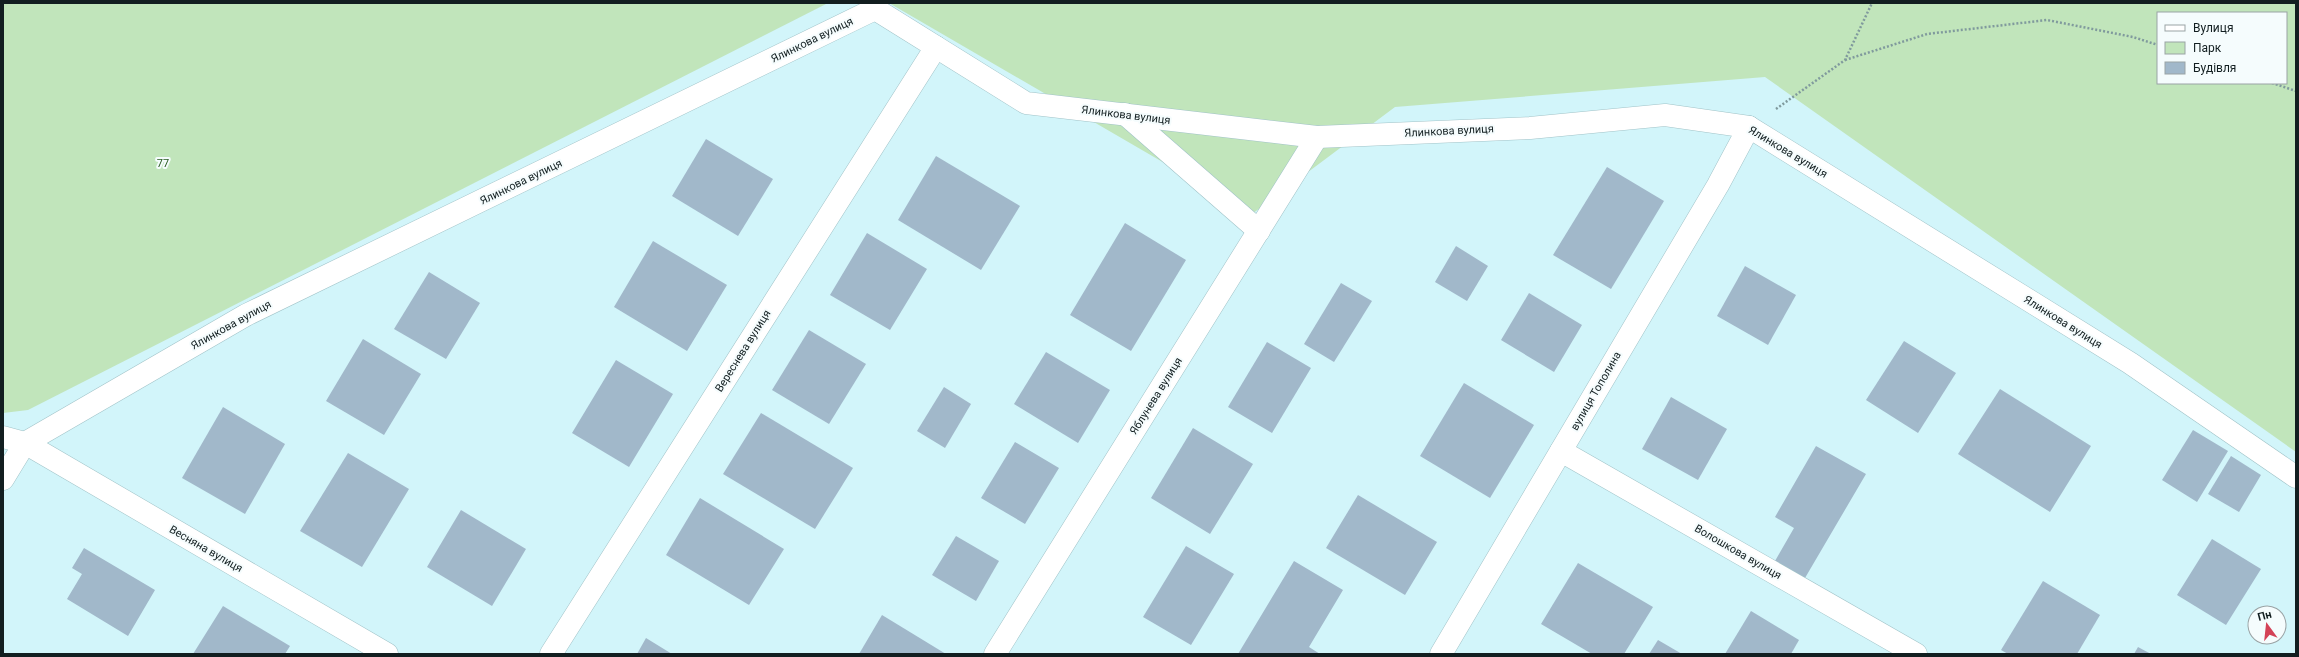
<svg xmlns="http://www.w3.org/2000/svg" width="2299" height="657" font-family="Roboto,sans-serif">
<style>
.green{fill:#c1e5bb;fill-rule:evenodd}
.building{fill:#a1b8ca}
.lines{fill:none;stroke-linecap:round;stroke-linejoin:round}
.minor-casing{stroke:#a1c3c8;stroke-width:23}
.path{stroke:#809a9d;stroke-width:2.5;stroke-dasharray:2 2;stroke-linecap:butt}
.minor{stroke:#fff;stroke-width:22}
.labels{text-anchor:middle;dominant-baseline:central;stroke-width:4;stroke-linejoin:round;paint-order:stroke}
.street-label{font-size:11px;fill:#121e20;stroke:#f5fcfd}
.park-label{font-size:11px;fill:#265a1f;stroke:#f5fcfd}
</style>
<rect width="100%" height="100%" fill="#d2f5fa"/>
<g class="green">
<polygon points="3,3 828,3 28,410 3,413"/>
<path d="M889 3H2296V452L1765 77 1395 107 1252 214ZM2158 13H2286V83H2158Z"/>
</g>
<g class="building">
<polygon points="706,139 773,179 738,236 672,196"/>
<polygon points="936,156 1020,206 981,270 898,220"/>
<polygon points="1607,167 1664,201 1611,289 1553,255"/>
<polygon points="1125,223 1186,260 1131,351 1070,315"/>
<polygon points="867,233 927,269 890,330 830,295"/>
<polygon points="653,241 727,285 687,351 614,307"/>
<polygon points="1456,246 1488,266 1467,301 1435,282"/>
<polygon points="1745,266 1796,295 1768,345 1717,316"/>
<polygon points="429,272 480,303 446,359 394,329"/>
<polygon points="1341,283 1372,301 1334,362 1304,344"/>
<polygon points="1529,293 1582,325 1554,372 1501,340"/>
<polygon points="809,330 866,364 829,424 772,390"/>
<polygon points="363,339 421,374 384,435 326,401"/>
<polygon points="1904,341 1956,373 1918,433 1866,400"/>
<polygon points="1267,342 1311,368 1272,433 1228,407"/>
<polygon points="1046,352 1110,390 1078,443 1014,404"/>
<polygon points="616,360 673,394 629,467 572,433"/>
<polygon points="1464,383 1534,425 1490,498 1420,456"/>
<polygon points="944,387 971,404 945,448 917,431"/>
<polygon points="2000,389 2091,446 2050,512 1958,454"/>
<polygon points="1671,397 1727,429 1698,480 1642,449"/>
<polygon points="223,407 285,444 245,514 182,478"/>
<polygon points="761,413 853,468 815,529 723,474"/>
<polygon points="1193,428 1253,464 1210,534 1151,498"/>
<polygon points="2193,430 2228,451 2197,502 2162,480"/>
<polygon points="1015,442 1059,468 1025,524 981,498"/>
<polygon points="1816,446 1866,474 1805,578 1775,561 1794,528 1775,517"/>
<polygon points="348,453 409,489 362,567 300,531"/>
<polygon points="2231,456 2261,475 2239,512 2208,494"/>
<polygon points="1358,495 1437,542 1405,595 1326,548"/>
<polygon points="700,498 784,549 749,605 666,555"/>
<polygon points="461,510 526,549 492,606 427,567"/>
<polygon points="956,536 999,561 976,601 932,575"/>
<polygon points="2212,539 2261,569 2226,625 2177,595"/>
<polygon points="1186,546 1234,574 1191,645 1143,617"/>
<polygon points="84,548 155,590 128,636 67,599 82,574 72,568"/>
<polygon points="1294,561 1343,590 1309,647 1320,654 1238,654"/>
<polygon points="1578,563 1653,607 1624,654 1592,654 1541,624"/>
<polygon points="2043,581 2100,615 2077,654 2008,654 2001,650"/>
<polygon points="223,606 290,646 285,654 193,654"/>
<polygon points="1751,611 1799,640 1791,654 1725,654"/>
<polygon points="882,615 946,654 859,654"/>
<polygon points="646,638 672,654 637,654"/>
<polygon points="1658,640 1682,654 1649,654"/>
<polygon points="2138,647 2151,654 2134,654"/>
</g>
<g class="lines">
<defs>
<g id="minor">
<polyline points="1125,114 1259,231"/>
<polyline points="3,437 25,443 387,654"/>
<polyline points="1561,451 1916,654"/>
<polyline points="3,479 25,443 246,315 875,9 1026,103 1317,137 1530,128 1665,115 1749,127 2130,363 2296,477"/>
<polyline points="551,654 936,47"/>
<polyline points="995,654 1317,137"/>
<polyline points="1441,654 1718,185 1749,127"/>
</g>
</defs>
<use href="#minor" class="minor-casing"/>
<g class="path">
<polyline points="1845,60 1927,34 2047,20 2133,37 2158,45"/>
<polyline points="2272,83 2296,91"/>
<polyline points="1776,109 1845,60 1872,3"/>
</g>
<use href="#minor" class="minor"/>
</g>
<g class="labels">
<g class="street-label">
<text transform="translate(812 40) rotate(-26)">Ялинкова вулиця</text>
<text transform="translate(1126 115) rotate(7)">Ялинкова вулиця</text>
<text transform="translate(1449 131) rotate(-3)">Ялинкова вулиця</text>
<text transform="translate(1788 152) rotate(31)">Ялинкова вулиця</text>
<text transform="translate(521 182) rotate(-26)">Ялинкова вулиця</text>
<text transform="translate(2063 322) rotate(32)">Ялинкова вулиця</text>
<text transform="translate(231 325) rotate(-29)">Ялинкова вулиця</text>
<text transform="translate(743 351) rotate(-58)">Вереснева вулиця</text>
<text transform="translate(1596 391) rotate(-60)">вулиця Тополина</text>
<text transform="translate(1156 396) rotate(-58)">Яблунева вулиця</text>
<text transform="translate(206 549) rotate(30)">Весняна вулиця</text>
<text transform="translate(1738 552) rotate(30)">Волошкова вулиця</text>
</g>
<g class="park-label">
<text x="163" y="163">77</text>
</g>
</g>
<rect width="2299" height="657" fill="none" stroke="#121e20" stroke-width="8"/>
<rect x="2157" y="12" width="130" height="72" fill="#f5fcfd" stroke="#9aa3a5"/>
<rect x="2165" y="25" width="20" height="6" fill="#ffffff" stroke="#9aa3a5"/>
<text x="2193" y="32" font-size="12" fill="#121e20">Вулиця</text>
<rect x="2165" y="42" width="20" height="12" fill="#c1e5bb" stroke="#9aa3a5"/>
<text x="2193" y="52" font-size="12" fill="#121e20">Парк</text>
<rect x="2165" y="62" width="20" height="12" fill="#a1b8ca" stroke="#9aa3a5"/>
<text x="2193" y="72" font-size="12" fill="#121e20">Будівля</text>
<g transform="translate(2267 625) rotate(345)"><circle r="19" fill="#f5fcfd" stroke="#9aa3a5"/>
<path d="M0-3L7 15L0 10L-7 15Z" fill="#d34257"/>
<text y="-6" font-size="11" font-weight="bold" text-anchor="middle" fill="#121e20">Пн</text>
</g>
</svg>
